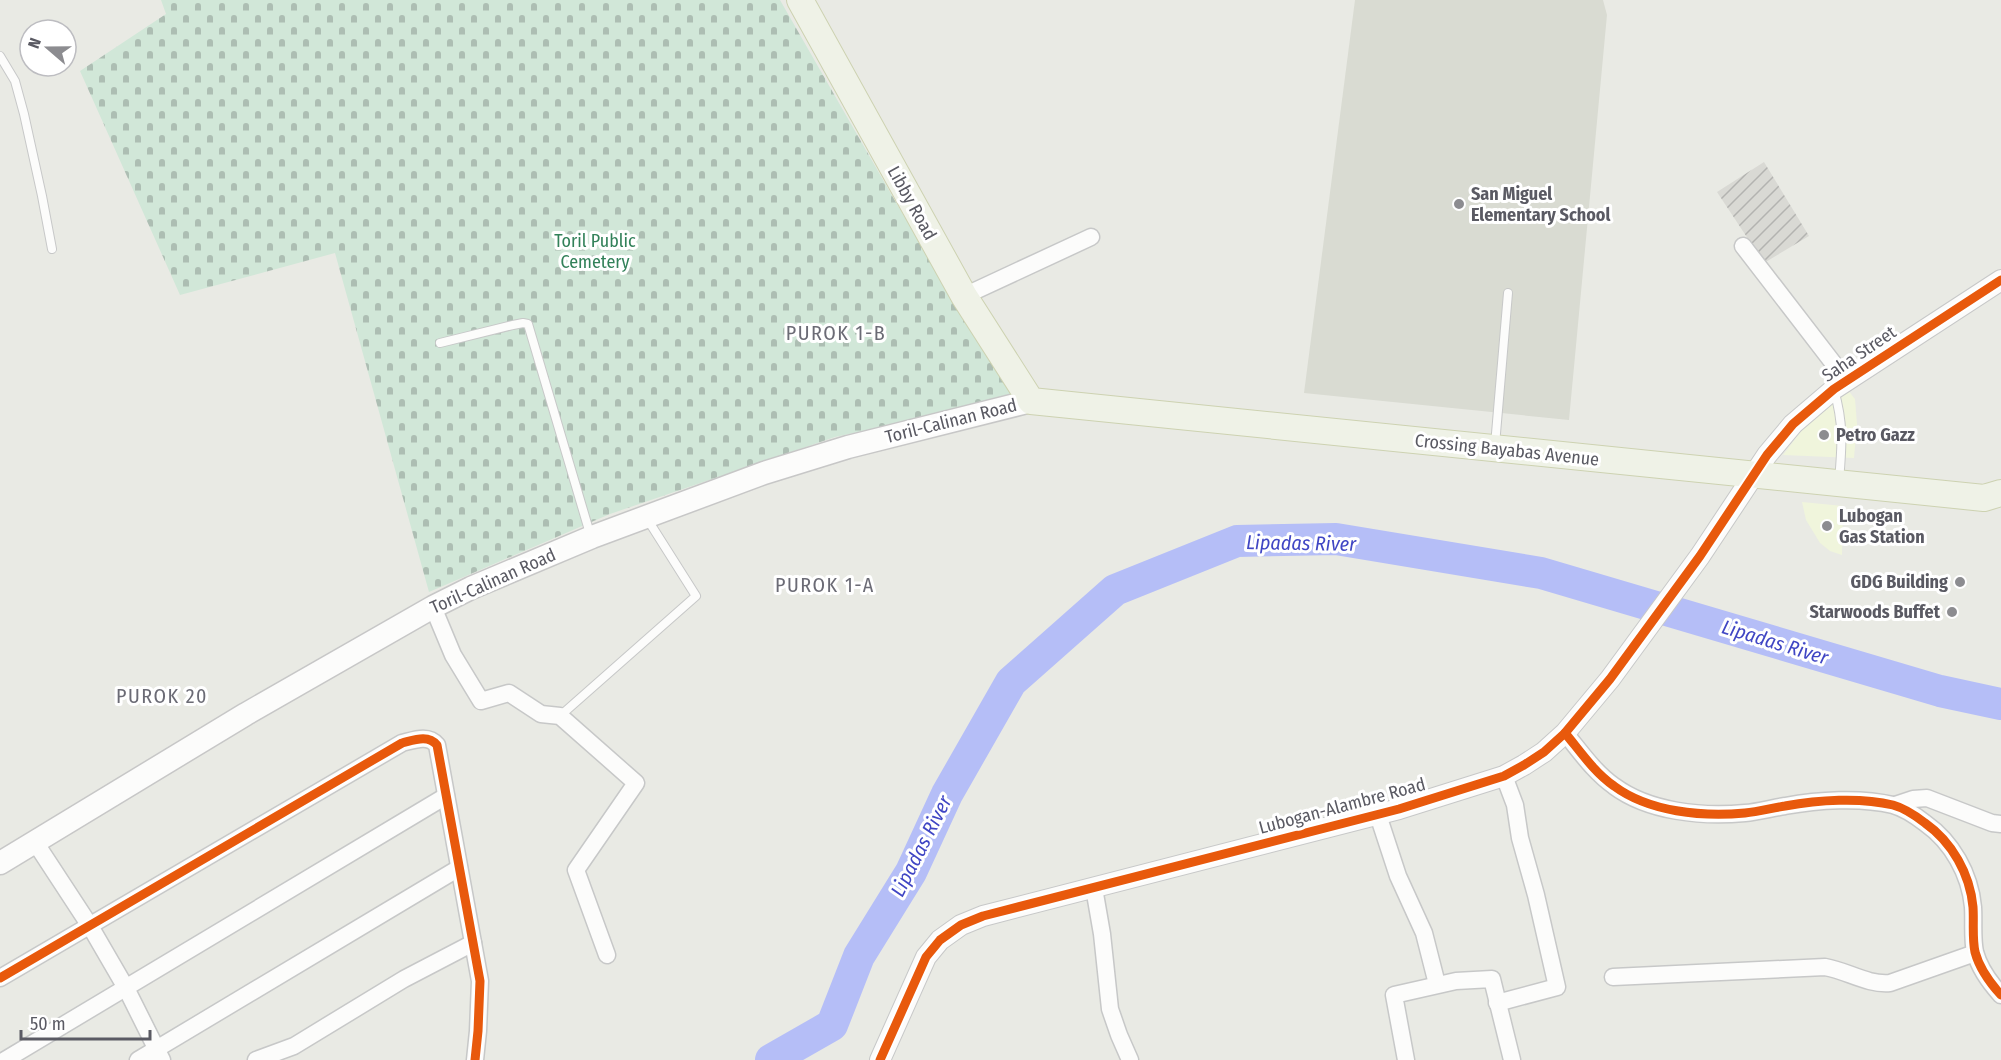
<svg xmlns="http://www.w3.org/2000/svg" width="2001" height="1060" font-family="'Fira Sans Condensed',sans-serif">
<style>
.commercial{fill:#f0f5dc}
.industrial{fill:url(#industrial-furrows)}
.education{fill:#d9dbd2}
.cemetery{fill:url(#cemetery-stones)}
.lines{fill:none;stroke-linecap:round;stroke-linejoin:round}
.river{stroke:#b5bef7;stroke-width:32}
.service-casing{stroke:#c7c8c8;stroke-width:10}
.minor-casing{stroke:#c7c8c8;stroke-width:19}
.tertiary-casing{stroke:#c7c8c8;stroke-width:22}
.secondary-casing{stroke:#c7c7c7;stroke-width:25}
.primary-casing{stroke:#cdd2b1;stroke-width:28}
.service{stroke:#fcfcfb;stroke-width:8}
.minor{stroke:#fcfcfb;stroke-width:16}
.tertiary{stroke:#fcfcfb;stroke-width:20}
.secondary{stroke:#fcfcfb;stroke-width:22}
.primary{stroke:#eff2e7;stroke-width:26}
.cycleway-casing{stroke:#fff;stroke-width:13}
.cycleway{stroke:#e8590c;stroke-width:9}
.poi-dot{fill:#8c8c90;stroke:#fff;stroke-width:2}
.labels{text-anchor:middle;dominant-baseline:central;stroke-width:6;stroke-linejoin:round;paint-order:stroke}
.poi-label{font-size:18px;font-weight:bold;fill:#5a5a63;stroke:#fff;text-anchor:start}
.street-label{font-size:18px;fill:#5a5a63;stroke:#fff}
.park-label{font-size:18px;fill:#328159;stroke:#fff}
.neighbourhood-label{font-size:20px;letter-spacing:1.5px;fill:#6b6b75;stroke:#fff}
.water-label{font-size:20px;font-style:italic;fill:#4046c4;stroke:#fff}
</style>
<defs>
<pattern id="industrial-furrows" width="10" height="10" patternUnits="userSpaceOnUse" patternTransform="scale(1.5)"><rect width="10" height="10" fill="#d9d9d4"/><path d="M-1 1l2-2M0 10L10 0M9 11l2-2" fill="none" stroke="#b3b3b0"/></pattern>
<pattern id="cemetery-stones" width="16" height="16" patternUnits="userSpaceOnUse" patternTransform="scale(1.5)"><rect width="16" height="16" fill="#d1e7d8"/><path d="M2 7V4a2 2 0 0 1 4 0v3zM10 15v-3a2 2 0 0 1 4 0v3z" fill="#adbeb3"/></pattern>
</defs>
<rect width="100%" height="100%" fill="#e9eae4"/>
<g class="commercial">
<polygon points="1847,389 1855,399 1857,424 1854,458 1783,455 1805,426"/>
<polygon points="1802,502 1843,506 1842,555 1830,551 1820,543 1806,520"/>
</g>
<polygon class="industrial" points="1764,162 1809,236 1764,263 1717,192"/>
<polygon class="education" points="1355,0 1603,0 1607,15 1569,420 1304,393"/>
<polygon class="cemetery" points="161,0 780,0 898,206 1014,398 835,437 610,514 429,592 335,253 180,295 80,71 166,14"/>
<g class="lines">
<polyline class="river" points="771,1060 832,1025 859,956 911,872 947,794 1011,682 1115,590 1237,541 1336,539 1541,573 1940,691 2001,704"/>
<defs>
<g id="service">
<polyline points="0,56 15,81 24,114 42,196 52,249"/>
<polyline points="440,343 513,325 523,323 528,324 591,537"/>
<path d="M1834 390C1844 424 1842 446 1839 481"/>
<polyline points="1495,445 1508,293"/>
<polyline points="560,716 696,596 646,517"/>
</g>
<g id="minor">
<polyline points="1743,246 1847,381"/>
<polyline points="964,296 1091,237"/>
<polyline points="433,607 453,655 481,701 509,693 541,714 560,716 636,783 576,870 607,955"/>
<path d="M1565 733C1580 751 1594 772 1614 786 1649 812 1702 817 1745 813 1758 812 1772 808 1785 806 1818 800 1860 797 1893 805 1904 808 1916 816 1925 823 1952 842 1970 874 1973 907 1974 922 1972 938 1975 952 1979 967 1991 984 2001 995"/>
<polyline points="1895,805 1913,799 1927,798 1992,823 2001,824"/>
<polyline points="1378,815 1398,876 1424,933 1437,984"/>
<polyline points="35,842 90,926 126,988 162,1060"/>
<polyline points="1094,888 1102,934 1110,1009 1119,1035 1130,1060"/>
<path d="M1613 977 1825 967C1848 971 1867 985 1890 983L1975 953"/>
<path d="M0 978 402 743C414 740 428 734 437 745L480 981 478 1031 475 1060"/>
<polyline points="1497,1003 1557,987 1536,895 1520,838 1515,805 1504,776"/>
<polyline points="5,1060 446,796"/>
<polyline points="138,1060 459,868"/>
<polyline points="256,1060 294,1046 404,979 473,943"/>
<polyline points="1406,1060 1394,995 1456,981 1492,979 1512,1060"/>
</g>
<polyline id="tertiary" points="880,1060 926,957 940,940 961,925 983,916 1399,809 1504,776 1524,765 1544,752 1565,733 1610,679 1700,556 1767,455 1793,424 1834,389 2001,280"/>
<polyline id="secondary" points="0,863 246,714 433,607 471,588 592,537 764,473 848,447 1031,401"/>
<polyline id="primary" points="800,0 964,296 1031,401 1984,498 2001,493"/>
</defs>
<use href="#service" class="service-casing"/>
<use href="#minor" class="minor-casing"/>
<use href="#tertiary" class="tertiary-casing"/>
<use href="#secondary" class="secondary-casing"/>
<use href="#primary" class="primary-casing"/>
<use href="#service" class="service"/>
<use href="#minor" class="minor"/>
<use href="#tertiary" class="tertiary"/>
<use href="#secondary" class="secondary"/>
<use href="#primary" class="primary"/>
<defs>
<g id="cycleway">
<path d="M1565 733C1580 751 1594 772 1614 786 1649 812 1702 817 1745 813 1758 812 1772 808 1785 806 1818 800 1860 797 1893 805 1904 808 1916 816 1925 823 1952 842 1970 874 1973 907 1974 922 1972 938 1975 952 1979 967 1991 984 2001 995"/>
<path d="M0 978 402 743C414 740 428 734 437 745L480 981 478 1031 475 1060"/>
<polyline points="880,1060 926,957 940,940 961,925 983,916 1399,809 1504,776 1524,765 1544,752 1565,733 1610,679 1700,556 1767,455 1793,424 1834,389 2001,280"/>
</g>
</defs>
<use href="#cycleway" class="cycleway-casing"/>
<use href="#cycleway" class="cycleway"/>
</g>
<g class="poi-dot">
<circle cx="1459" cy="204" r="6"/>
<circle cx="1824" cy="435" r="6"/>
<circle cx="1827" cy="526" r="6"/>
<circle cx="1960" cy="582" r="6"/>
<circle cx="1952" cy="612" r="6"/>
</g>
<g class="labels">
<g class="poi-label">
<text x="1471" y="194">San Miguel<tspan x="1471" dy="21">Elementary School</tspan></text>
<text x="1836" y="435">Petro Gazz</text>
<text x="1839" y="516">Lubogan<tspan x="1839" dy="21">Gas Station</tspan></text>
<text x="1948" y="582" text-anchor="end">GDG Building</text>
<text x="1940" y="612" text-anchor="end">Starwoods Buffet</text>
</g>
<g class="street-label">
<text transform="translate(912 203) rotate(61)">Libby Road</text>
<text transform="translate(1859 354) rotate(-34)">Saha Street</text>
<text transform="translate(951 421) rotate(-14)">Toril-Calinan Road</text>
<text transform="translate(1507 450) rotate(6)">Crossing Bayabas Avenue</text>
<text transform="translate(493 581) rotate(-24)">Toril-Calinan Road</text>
<text transform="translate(1342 806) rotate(-15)">Lubogan-Alambre Road</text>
</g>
<g class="park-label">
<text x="595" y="241">Toril Public<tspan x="595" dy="21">Cemetery</tspan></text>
</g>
<g class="neighbourhood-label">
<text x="836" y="333">PUROK 1-B</text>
<text x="825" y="585">PUROK 1-A</text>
<text x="162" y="696">PUROK 20</text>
</g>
<g class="water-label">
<text transform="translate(1301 543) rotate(1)">Lipadas River</text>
<text transform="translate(1775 642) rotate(17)">Lipadas River</text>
<text transform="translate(921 846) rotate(-63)">Lipadas River</text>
</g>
</g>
<g transform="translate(48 48) rotate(290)"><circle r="28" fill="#ffffff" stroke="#bdbdc1" stroke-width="1.5"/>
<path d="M0-4.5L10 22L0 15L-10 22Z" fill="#8c8c90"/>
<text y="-9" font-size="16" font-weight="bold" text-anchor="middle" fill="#5a5a63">N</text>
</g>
<path d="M21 1030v9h129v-9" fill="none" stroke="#5a5a63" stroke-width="3"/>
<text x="30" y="1030" font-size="18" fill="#5a5a63" stroke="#ffffff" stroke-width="4.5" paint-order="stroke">50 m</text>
</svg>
